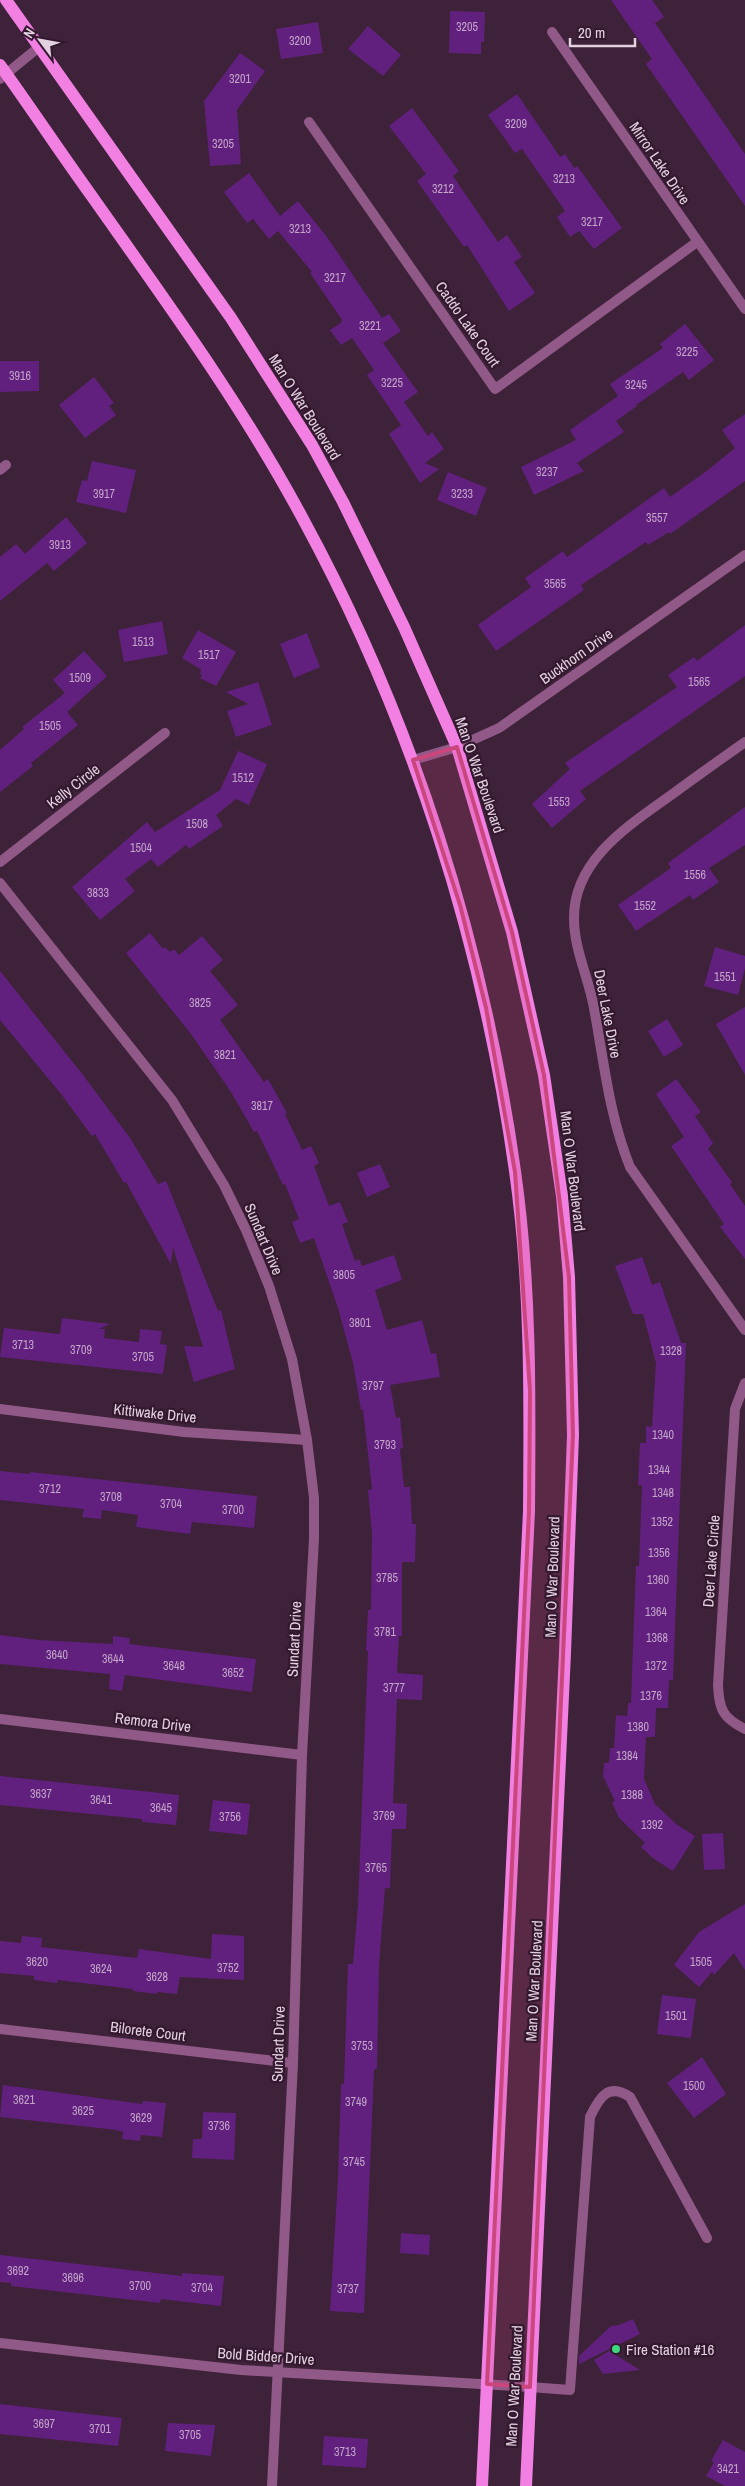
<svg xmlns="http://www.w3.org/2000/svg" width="745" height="2486" font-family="'Archivo Narrow',sans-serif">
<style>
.building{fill:#61207e}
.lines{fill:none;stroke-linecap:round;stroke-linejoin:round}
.service{stroke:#905987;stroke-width:10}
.minor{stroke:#905987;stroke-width:10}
.tertiary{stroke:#905987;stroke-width:10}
.primary{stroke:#f27fe2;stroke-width:12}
.marked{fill:#ca467c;fill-opacity:0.2;stroke:#ca467c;stroke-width:4;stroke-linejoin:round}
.poi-dot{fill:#3ed77d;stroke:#33182f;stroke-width:2}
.labels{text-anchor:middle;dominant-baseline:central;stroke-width:4.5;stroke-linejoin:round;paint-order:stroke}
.number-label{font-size:12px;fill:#c3a5c8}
.street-label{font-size:15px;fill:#e4d1e0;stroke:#33182f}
.poi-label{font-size:15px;fill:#e4d1e0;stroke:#33182f;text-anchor:start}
</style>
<rect width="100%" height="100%" fill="#3e2239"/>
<g class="building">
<polygon points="611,0 652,0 664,17 655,23 745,154 745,206 646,64 652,59"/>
<polygon points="450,11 485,12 484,42 481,42 481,54 449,53"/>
<polygon points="318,22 323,53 281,59 276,29"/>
<polygon points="368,26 401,55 383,76 348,49"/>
<polygon points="240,53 265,71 237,110 241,164 210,166 204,101"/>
<polygon points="517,94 560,157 565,154 574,168 577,166 622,228 594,249 579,231 570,237 557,217 565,211 522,149 515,153 488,115"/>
<polygon points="412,108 459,171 453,176 498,242 507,235 522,257 514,262 535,293 509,311 467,245 464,247 417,181 426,174 389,126"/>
<polygon points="249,173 280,216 298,201 327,237 382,318 389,314 401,331 383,343 418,392 404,402 428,436 432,432 444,449 425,463 439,469 420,483 389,434 401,425 367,375 374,370 352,338 341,345 330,330 341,323 342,320 310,273 312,272 278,231 269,239 253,219 247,223 224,192"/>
<polygon points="685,324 714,360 689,380 683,372 636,405 637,406 616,421 624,432 577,463 584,471 534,495 521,467 576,440 570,430 618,396 610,384 663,348 660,344"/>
<polygon points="0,361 39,361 39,391 0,392"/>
<polygon points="94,377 114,403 109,406 116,415 85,438 59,405"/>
<polygon points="745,414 745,481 670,534 669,532 648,545 646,542 581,585 584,590 496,651 478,625 531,587 525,578 563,551 567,557 664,488 670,497 708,470 735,448 722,430"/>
<polygon points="92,461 136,470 126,513 76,502 82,480 87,481"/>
<polygon points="448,472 487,488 476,516 437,500"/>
<polygon points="66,517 87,543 54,571 47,563 0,601 0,557 16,544 25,554"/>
<polygon points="162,621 168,654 124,662 118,630"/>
<polygon points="745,625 745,676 580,791 586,799 552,828 532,804 570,769 565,763 677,687 668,675 694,657 697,661"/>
<polygon points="198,630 236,652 216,686 200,678 202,675 199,673 202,670 182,658"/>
<polygon points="307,633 320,667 294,678 280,644"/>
<polygon points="84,651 107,676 67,712 78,725 31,763 33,766 0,792 0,750 24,729 22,727 65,693 53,680"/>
<polygon points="258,682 272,725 236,737 227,711 248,704 226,692"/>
<polygon points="238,751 267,764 249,805 236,799 216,815 223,826 189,849 186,845 158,867 151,859 125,879 135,891 100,920 72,887 147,822 155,832 220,790"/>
<polygon points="745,807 745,845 709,868 719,882 693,900 690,895 636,931 618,905 671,868 668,863"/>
<polygon points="150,933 163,949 165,947 170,952 174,949 179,955 202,936 223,960 210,971 238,1005 220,1020 264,1082 268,1079 287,1113 285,1114 302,1150 311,1146 319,1163 314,1166 329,1206 340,1202 348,1222 342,1224 355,1261 359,1259 362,1266 394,1255 402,1280 375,1290 387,1330 422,1320 431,1354 436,1353 440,1377 390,1385 396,1418 400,1417 403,1448 400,1449 404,1487 410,1487 412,1524 416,1524 415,1562 402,1562 402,1636 399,1636 397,1670 398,1673 423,1675 422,1700 397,1699 393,1803 407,1804 406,1829 392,1829 390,1888 385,1888 379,1965 377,2069 374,2069 364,2313 330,2311 338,2179 341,2084 344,2084 348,1964 353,1964 358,1905 368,1651 366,1651 368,1610 371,1610 372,1533 368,1490 372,1489 363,1410 361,1410 353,1363 338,1308 314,1238 300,1243 292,1222 299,1219 285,1184 283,1185 257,1131 254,1132 231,1092 191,1034 126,953"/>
<polygon points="715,947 745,956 745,968 738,995 704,986"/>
<polygon points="0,971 83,1075 130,1138 158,1184 166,1181 218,1311 221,1310 235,1369 194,1382 184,1346 203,1347 173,1247 171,1264 126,1182 124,1183 95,1134 92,1136 61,1094 0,1020"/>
<polygon points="745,1007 745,1075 716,1024"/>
<polygon points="667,1019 683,1045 664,1057 648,1031"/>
<polygon points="676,1079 701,1112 695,1116 713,1143 708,1149 732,1182 730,1184 745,1206 745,1259 720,1227 724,1224 671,1146 684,1137 656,1094"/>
<polygon points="380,1164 390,1187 367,1197 357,1173"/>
<polygon points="642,1257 652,1285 660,1282 681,1343 686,1343 673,1680 669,1680 668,1708 656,1708 655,1737 646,1737 644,1779 655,1804 676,1824 695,1836 673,1871 654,1859 641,1847 645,1843 619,1818 612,1802 615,1801 603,1776 604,1763 609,1763 610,1748 614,1748 616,1715 627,1716 628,1703 631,1703 635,1591 636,1566 639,1566 642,1485 638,1485 640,1443 646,1443 646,1426 652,1427 656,1363 643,1314 633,1314 615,1266"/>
<polygon points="62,1318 110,1324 99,1329 105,1329 104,1338 139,1342 140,1329 162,1331 160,1344 167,1345 163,1374 0,1357 4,1328 60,1334"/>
<polygon points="0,1471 30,1474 30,1472 257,1496 254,1528 192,1522 190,1534 136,1527 138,1515 102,1510 101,1519 82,1517 84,1509 0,1500"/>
<polygon points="0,1635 38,1640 113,1644 113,1636 130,1638 129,1644 256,1659 252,1692 125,1675 122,1691 109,1689 110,1674 0,1664"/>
<polygon points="0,1776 179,1795 176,1825 142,1822 142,1819 0,1805"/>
<polygon points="213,1800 250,1804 247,1835 209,1831"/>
<polygon points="723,1833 725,1869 704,1870 702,1834"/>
<polygon points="745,1904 745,1970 734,1953 714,1975 712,1972 699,1987 674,1965 699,1932"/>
<polygon points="212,1934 244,1936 244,1980 180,1977 177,1994 157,1992 157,1994 133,1991 133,1989 58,1980 57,1983 34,1980 34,1976 0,1973 0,1941 21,1943 22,1936 42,1938 41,1947 137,1958 139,1949 211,1959"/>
<polygon points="662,1995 696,1999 691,2038 657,2034"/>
<polygon points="702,2057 726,2094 694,2118 667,2083"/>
<polygon points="3,2085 142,2104 143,2101 166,2103 162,2137 141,2135 140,2141 122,2139 123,2132 117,2130 0,2117"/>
<polygon points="203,2112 236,2113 234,2160 192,2158 193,2139 202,2139"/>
<polygon points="401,2233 430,2235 429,2255 400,2253"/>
<polygon points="0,2255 182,2276 182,2273 224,2276 221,2306 161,2299 160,2303 11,2286 11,2283 0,2282"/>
<polygon points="633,2319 640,2334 579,2364 579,2356 611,2326 619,2325"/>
<polygon points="609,2351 640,2370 603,2374 594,2360"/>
<polygon points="0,2404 122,2418 118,2446 0,2434"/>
<polygon points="168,2423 215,2425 211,2456 165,2451"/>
<polygon points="324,2436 368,2439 366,2468 322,2465"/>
<polygon points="723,2440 745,2452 745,2486 725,2486 706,2476 714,2462 711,2461"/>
</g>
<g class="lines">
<path class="service" d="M530 2387 570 2390 590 2117C599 2098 608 2082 630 2097L707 2238"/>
<g class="minor">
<polyline points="552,32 745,309"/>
<polyline points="0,79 39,47"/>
<polyline points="309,122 495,389 697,242"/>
<polyline points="0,470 6,465"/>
<path d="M745 742C721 759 697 776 674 793 631 824 573 859 574 919 574 949 589 979 594 1008 604 1062 609 1115 630 1167L745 1330"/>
<polyline points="0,862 165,733"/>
<polyline points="0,883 172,1100 224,1185 246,1230 269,1286 292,1359 307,1440 314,1498 314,1539 302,1755 293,2063 272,2486"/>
<path d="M745 1383 735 1409 718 1685C719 1710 723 1718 745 1729"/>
<polyline points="0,1409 184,1432 307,1440"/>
<polyline points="0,1719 302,1755"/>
<polyline points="0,2029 293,2063"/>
</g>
<g class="tertiary">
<polyline points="413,760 457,747 499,728 745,555"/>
<polyline points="0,2343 241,2370 530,2387"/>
</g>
<g class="primary">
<polyline points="6,0 231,318 312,445 343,502 404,627 457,747 512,932 544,1075 562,1196 569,1277 573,1435 565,1653 526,2486"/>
<path d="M0 65C31 108 60 152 91 195 165 300 242 405 303 519 413 721 483 943 515 1171 531 1283 530 1398 529 1511L482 2486"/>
</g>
</g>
<path class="marked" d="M457 747 512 932 544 1075 569 1277 573 1435 530 2387 487 2384 529 1511 530 1391 515 1172 486 1008 460 905 413 760Z"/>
<circle class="poi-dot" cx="616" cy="2349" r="5"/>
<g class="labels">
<g class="number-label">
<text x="467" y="27">3205</text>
<text x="300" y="41">3200</text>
<text x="240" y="79">3201</text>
<text x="516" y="124">3209</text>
<text x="223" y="144">3205</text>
<text x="564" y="179">3213</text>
<text x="443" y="189">3212</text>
<text x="592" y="222">3217</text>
<text x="300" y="229">3213</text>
<text x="335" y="278">3217</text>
<text x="370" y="326">3221</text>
<text x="687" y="352">3225</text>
<text x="20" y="376">3916</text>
<text x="392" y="383">3225</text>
<text x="636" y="385">3245</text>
<text x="547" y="472">3237</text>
<text x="104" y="494">3917</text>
<text x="462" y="494">3233</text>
<text x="657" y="518">3557</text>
<text x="60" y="545">3913</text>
<text x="555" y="584">3565</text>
<text x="143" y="642">1513</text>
<text x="209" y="655">1517</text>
<text x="80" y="678">1509</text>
<text x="699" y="682">1565</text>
<text x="50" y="726">1505</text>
<text x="243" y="778">1512</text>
<text x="559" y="802">1553</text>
<text x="197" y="824">1508</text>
<text x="141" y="848">1504</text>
<text x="695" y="875">1556</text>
<text x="98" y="893">3833</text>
<text x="645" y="906">1552</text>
<text x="725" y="977">1551</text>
<text x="200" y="1003">3825</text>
<text x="225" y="1055">3821</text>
<text x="262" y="1106">3817</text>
<text x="344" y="1275">3805</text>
<text x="360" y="1323">3801</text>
<text x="23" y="1345">3713</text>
<text x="81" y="1350">3709</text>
<text x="671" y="1351">1328</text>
<text x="143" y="1357">3705</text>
<text x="373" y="1386">3797</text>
<text x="663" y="1435">1340</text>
<text x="385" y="1445">3793</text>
<text x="659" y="1470">1344</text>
<text x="50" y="1489">3712</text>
<text x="663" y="1493">1348</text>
<text x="111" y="1497">3708</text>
<text x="171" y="1504">3704</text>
<text x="233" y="1510">3700</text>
<text x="662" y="1522">1352</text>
<text x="659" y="1553">1356</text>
<text x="387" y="1578">3785</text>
<text x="658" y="1580">1360</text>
<text x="656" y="1612">1364</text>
<text x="385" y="1632">3781</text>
<text x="657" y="1638">1368</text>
<text x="57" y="1655">3640</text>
<text x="113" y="1659">3644</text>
<text x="174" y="1666">3648</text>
<text x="656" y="1666">1372</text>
<text x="233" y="1673">3652</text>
<text x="394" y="1688">3777</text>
<text x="651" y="1696">1376</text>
<text x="638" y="1727">1380</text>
<text x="627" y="1756">1384</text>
<text x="41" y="1794">3637</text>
<text x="632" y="1795">1388</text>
<text x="101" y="1800">3641</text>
<text x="161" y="1808">3645</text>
<text x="384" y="1816">3769</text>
<text x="230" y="1817">3756</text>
<text x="652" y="1825">1392</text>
<text x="376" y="1868">3765</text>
<text x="37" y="1962">3620</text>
<text x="701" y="1962">1505</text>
<text x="228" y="1968">3752</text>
<text x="101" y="1969">3624</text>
<text x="157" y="1977">3628</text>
<text x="676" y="2016">1501</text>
<text x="362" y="2046">3753</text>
<text x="694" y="2086">1500</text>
<text x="24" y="2100">3621</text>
<text x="356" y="2102">3749</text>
<text x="83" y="2111">3625</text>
<text x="141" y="2118">3629</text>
<text x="219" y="2126">3736</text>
<text x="354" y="2162">3745</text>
<text x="18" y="2271">3692</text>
<text x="73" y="2278">3696</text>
<text x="140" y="2286">3700</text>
<text x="202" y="2288">3704</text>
<text x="348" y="2289">3737</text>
<text x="44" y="2424">3697</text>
<text x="100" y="2429">3701</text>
<text x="190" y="2435">3705</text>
<text x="345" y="2452">3713</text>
<text x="728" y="2469">3421</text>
</g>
<g class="street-label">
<text transform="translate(660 163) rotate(56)">Mirror Lake Drive</text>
<text transform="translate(468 324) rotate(55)">Caddo Lake Court</text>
<text transform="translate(305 407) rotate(58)">Man O War Boulevard</text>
<text transform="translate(576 656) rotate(-35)">Buckhorn Drive</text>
<text transform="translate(480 775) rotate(71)">Man O War Boulevard</text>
<text transform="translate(73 786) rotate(-38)">Kelly Circle</text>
<text transform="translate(608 1014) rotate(79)">Deer Lake Drive</text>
<text transform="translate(573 1171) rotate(83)">Man O War Boulevard</text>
<text transform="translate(264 1239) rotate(67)">Sundart Drive</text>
<text transform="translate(155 1413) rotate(6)">Kittiwake Drive</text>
<text transform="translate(711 1561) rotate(-86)">Deer Lake Circle</text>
<text transform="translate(552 1577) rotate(-88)">Man O War Boulevard</text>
<text transform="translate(294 1639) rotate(-87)">Sundart Drive</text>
<text transform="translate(153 1722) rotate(7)">Remora Drive</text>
<text transform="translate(534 1981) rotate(-87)">Man O War Boulevard</text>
<text transform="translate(148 2031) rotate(7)">Bilorete Court</text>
<text transform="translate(278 2044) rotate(-88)">Sundart Drive</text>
<text transform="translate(266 2356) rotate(4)">Bold Bidder Drive</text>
<text transform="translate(514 2386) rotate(-87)">Man O War Boulevard</text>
</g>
<g class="poi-label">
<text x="626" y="2349">Fire Station #16</text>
</g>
</g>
<g transform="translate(40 40) rotate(302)" stroke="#33182f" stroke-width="4" paint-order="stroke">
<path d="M0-4L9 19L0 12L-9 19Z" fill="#e4d1e0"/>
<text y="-8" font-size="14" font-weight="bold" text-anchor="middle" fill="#e4d1e0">N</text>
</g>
<path d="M570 38v8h65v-8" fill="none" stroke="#e4d1e0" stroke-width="2.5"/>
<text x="578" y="38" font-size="15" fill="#e4d1e0" stroke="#33182f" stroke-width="4" paint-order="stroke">20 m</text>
</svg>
